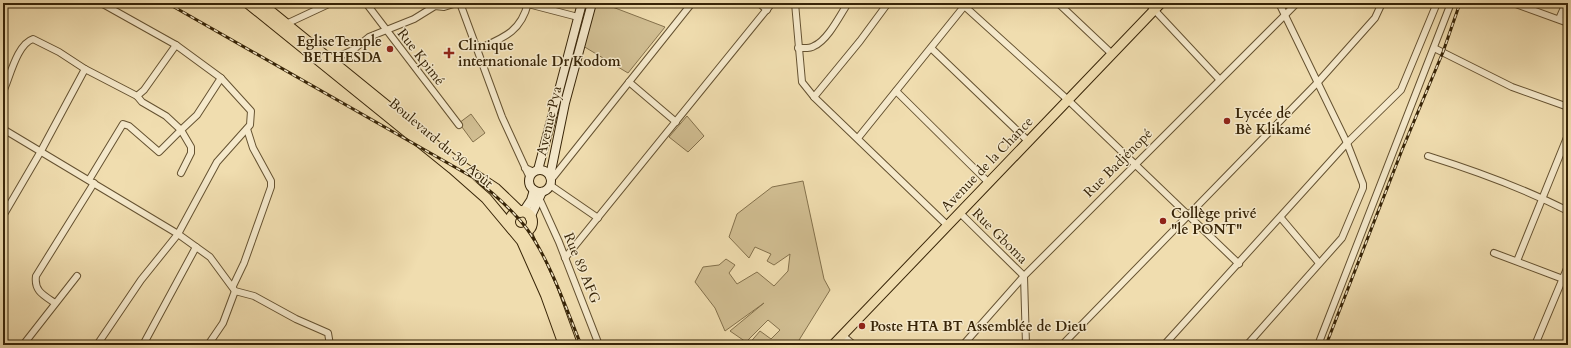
<svg xmlns="http://www.w3.org/2000/svg" width="1571" height="348" font-family="Cardo,serif">
<style>
.green{fill:#d1be92;stroke:#84714c}
.lines{fill:none;stroke-linecap:round;stroke-linejoin:round}
.minor-casing{stroke:#655231;stroke-width:8}
.secondary-casing{stroke:#372407;stroke-width:10}
.primary-casing{stroke:#372407;stroke-width:11}
.trunk-casing{stroke:#372407;stroke-width:12}
.minor{stroke:#f5e9cb;stroke-width:6}
.secondary{stroke:#f5e9cb;stroke-width:8}
.primary{stroke:#f0ddaf;stroke-width:9}
.trunk{stroke:#f0ddaf;stroke-width:10}
.rail-casing{stroke:#372407;stroke-width:3}
.rail{stroke:#f5e9cb;stroke-width:1.5;stroke-dasharray:4.5;stroke-linecap:butt}
.poi-dot{fill:#8f2418;stroke:#f5e9cb;stroke-width:1.5}
.labels{text-anchor:middle;dominant-baseline:central;stroke-width:3;stroke-linejoin:round;paint-order:stroke}
.poi-label{font-size:14px;font-weight:bold;fill:#372407;stroke:#f5e9cb;text-anchor:start}
.street-label{font-size:14px;fill:#372407;stroke:#f5e9cb}
</style>
<rect width="100%" height="100%" fill="#f0ddaf"/>
<filter id="stains"><feTurbulence type="fractalNoise" baseFrequency=".005" numOctaves="4"/><feColorMatrix values="0 0 0 0 .2 0 0 0 0 .09 0 0 0 0 .02 0 0 0 .5 -.17"/></filter>
<radialGradient id="worn" r=".72"><stop offset=".6" stop-color="#630" stop-opacity="0"/><stop offset="1" stop-color="#630" stop-opacity=".3"/></radialGradient>
<g class="green">
<polygon points="596,3 602,3 665,27 628,73 583,46"/>
<polygon points="471,114 485,133 473,142 459,123"/>
<polygon points="687,116 704,136 688,152 669,137"/>
<polygon points="803,181 824,279 830,290 796,345 748,345 760,331 771,339 780,330 768,320 746,342 730,331 764,303 725,331 715,308 695,282 703,267 719,265 726,259 735,265 729,273 737,284 757,272 774,286 788,271 790,254 774,265 767,261 771,254 755,247 749,258 729,237 737,214 772,187"/>
</g>
<g class="lines">
<defs>
<g id="minor">
<polyline points="101,3 176,45"/>
<polyline points="366,3 459,125"/>
<polyline points="460,3 502,117 530,178"/>
<polyline points="759,3 767,10"/>
<polyline points="795,3 802,82 814,97 947,225"/>
<polyline points="961,3 1068,100 1239,264"/>
<polyline points="1058,3 1112,54"/>
<polyline points="1148,3 1219,79"/>
<polyline points="1513,3 1568,23"/>
<polyline points="528,4 578,17"/>
<polyline points="1559,19 1566,3"/>
<polyline points="286,24 331,3"/>
<path d="M798 48C804 48 810 49 814 46 828 40 840 15 848 3"/>
<polyline points="931,48 1028,141"/>
<polyline points="1434,48 1512,87 1568,107"/>
<path d="M478 49C503 38 521 32 528 3"/>
<polyline points="331,60 353,50 369,37 414,19 435,6 444,7 457,3"/>
<polyline points="629,82 676,122"/>
<polyline points="896,91 988,182"/>
<path d="M3 92C10 77 17 44 33 39L59 52 85 69"/>
<polyline points="814,97 860,41 888,3"/>
<polyline points="3,129 178,234 210,257 235,291 254,296 296,319 328,333 330,345"/>
<polyline points="858,138 966,4"/>
<path d="M1428 156C1476 171 1523 188 1568 211"/>
<polyline points="525,168 534,172"/>
<polyline points="181,173 191,153 191,147 181,130 197,115 221,78"/>
<polyline points="89,180 123,124 129,126 159,152 181,130 166,116 142,102 137,96"/>
<polyline points="551,180 692,3"/>
<polyline points="550,185 598,218"/>
<polyline points="540,200 559,242 599,345"/>
<polyline points="960,213 1024,276 1026,345"/>
<polyline points="3,216 41,151 85,69 137,96 144,90 176,45 221,78 251,111 250,125 217,162 178,234 141,280 97,345"/>
<polyline points="1281,218 1319,263"/>
<polyline points="1494,253 1563,279"/>
<polyline points="565,258 772,3"/>
<polyline points="1517,261 1568,135"/>
<polyline points="233,286 244,263 271,187 271,181 253,148 247,129"/>
<path d="M55 303C43 295 34 291 36 276L94 183"/>
<polyline points="842,335 854,345"/>
<polyline points="23,345 77,276"/>
<polyline points="143,345 196,247"/>
<polyline points="208,345 223,323 235,291"/>
<polyline points="963,345 1024,276 1297,3"/>
<polyline points="1062,345 1318,82 1375,18 1382,3"/>
<polyline points="1164,345 1347,143 1401,90 1437,3"/>
<polyline points="1247,345 1342,238 1363,188 1363,184 1347,143 1279,3"/>
<polyline points="1318,345 1451,3"/>
<polyline points="1535,345 1568,266"/>
</g>
<g id="secondary">
<polyline points="538,170 582,3"/>
<circle cx="540" cy="181" r="11"/>
<polyline points="550,176 565,103 592,3"/>
<polyline points="523,212 531,200 534,190"/>
<polyline points="530,218 542,192"/>
</g>
<polyline id="primary" points="833,345 1161,3"/>
<g id="trunk">
<polyline points="248,3 452,168 486,198 522,241 546,295 564,345"/>
<polyline points="260,3 458,164 496,189 520,212"/>
<circle cx="521" cy="222" r="11"/>
<polyline points="526,232 552,290 572,345"/>
</g>
</defs>
<use href="#minor" class="minor-casing"/>
<use href="#secondary" class="secondary-casing"/>
<use href="#primary" class="primary-casing"/>
<use href="#trunk" class="trunk-casing"/>
<use href="#minor" class="minor"/>
<use href="#secondary" class="secondary"/>
<use href="#primary" class="primary"/>
<use href="#trunk" class="trunk"/>
<defs>
<g id="rail">
<path d="M167 3 474 178C493 193 512 209 527 229 550 261 566 308 581 345"/>
<polyline points="1326,345 1402,150 1443,52 1460,3"/>
</g>
</defs>
<use href="#rail" class="rail-casing"/>
<use href="#rail" class="rail"/>
</g>
<g class="poi-dot">
<circle cx="390" cy="49" r="4"/>
<path d="M447 47h4v4h4v4h-4v4h-4v-4h-4v-4h4z"/>
<circle cx="1227" cy="121" r="4"/>
<circle cx="1163" cy="221" r="4"/>
<circle cx="862" cy="326" r="4"/>
</g>
<g class="labels">
<g class="poi-label">
<text x="382" y="41" text-anchor="end">EgliseTemple<tspan x="382" dy="16">BETHESDA</tspan></text>
<text x="458" y="45">Clinique<tspan x="458" dy="16">internationale Dr Kodom</tspan></text>
<text x="1235" y="113">Lycée de<tspan x="1235" dy="16">Bè Klikamé</tspan></text>
<text x="1171" y="213">Collège privé<tspan x="1171" dy="16">"le PONT"</tspan></text>
<text x="870" y="326">Poste HTA BT Assemblée de Dieu</text>
</g>
<g class="street-label">
<text transform="translate(421 57) rotate(52)">Rue Kpimé</text>
<text transform="translate(549 121) rotate(-77)">Avenue Pya</text>
<text transform="translate(441 143) rotate(40)">Boulevard du 30 Août</text>
<text transform="translate(1118 163) rotate(-45)">Rue Badjénopé</text>
<text transform="translate(987 164) rotate(-46)">Avenue de la Chance</text>
<text transform="translate(1000 236) rotate(45)">Rue Gboma</text>
<text transform="translate(582 268) rotate(68)">Rue 89 AFG</text>
</g>
</g>
<rect width="1571" height="348" fill="none" stroke="#f0ddaf" stroke-width="16"/>
<rect x="4" y="4" width="1563" height="340" fill="none" stroke="#372407" stroke-width="2"/>
<rect x="8" y="8" width="1555" height="332" fill="none" stroke="#372407"/>
<rect width="100%" height="100%" filter="url(#stains)"/>
<rect width="100%" height="100%" fill="url(#worn)"/>
</svg>
